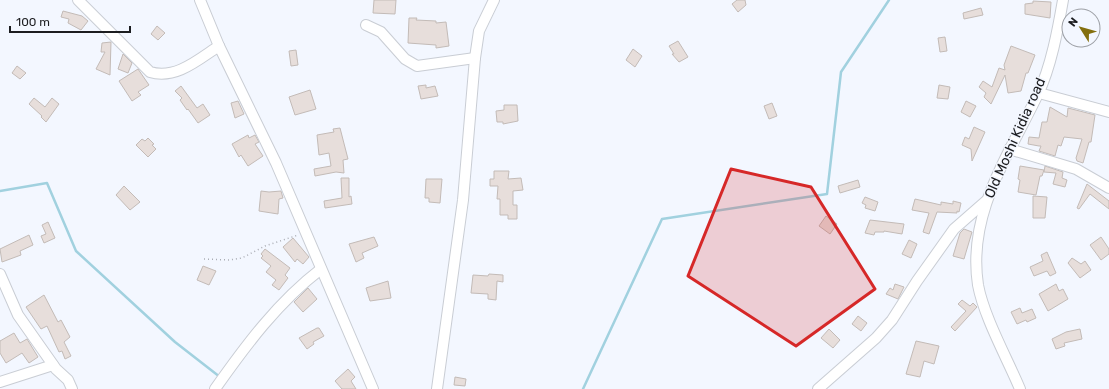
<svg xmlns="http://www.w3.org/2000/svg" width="1109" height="389" font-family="Rubik,sans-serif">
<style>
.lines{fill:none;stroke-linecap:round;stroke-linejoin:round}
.stream{stroke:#a1d1df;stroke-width:2.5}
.building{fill:#e7dedb;stroke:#c3bbb7}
.minor-casing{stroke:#c9cdd4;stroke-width:12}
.path{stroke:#aaadb4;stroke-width:1.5;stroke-dasharray:1 3;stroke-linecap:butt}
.minor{stroke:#fff;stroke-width:10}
.marked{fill:#d62828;fill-opacity:0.2;stroke:#d62828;stroke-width:3;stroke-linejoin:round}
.labels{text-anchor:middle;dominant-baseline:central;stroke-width:3;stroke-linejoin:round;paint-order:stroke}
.street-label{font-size:14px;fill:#1c1d20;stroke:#f3f7ff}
</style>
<rect width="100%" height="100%" fill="#f3f7ff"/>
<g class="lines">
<g class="stream">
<polyline points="0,191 47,183 76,251 175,342 220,377"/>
<polyline points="583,389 662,219 827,194 841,72 889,0"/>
</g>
</g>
<g class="building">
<polygon points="374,0 396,0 395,14 373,13"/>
<polygon points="737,0 745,0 746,5 738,12 732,4"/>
<polygon points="1033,1 1051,2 1050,18 1025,14 1025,4 1033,3"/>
<polygon points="981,8 983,15 964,19 963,13"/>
<polygon points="63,11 82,16 88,21 81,30 68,23 69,19 61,17"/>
<polygon points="409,18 417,18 416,20 436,21 436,23 446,22 449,46 436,48 436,45 408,43"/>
<polygon points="157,26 165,33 158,40 151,34"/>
<polygon points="945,37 947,51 940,52 938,38"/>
<polygon points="678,41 688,57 679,62 672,54 674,54 669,46"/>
<polygon points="111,42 110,75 96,69 105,52 101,52 102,43"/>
<polygon points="1011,46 1035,55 1028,73 1026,73 1021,91 1008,93 1005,75 991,104 984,97 986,93 979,87 983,81 992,87 999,68 1005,70 1004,65"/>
<polygon points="633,49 642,56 635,67 626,60"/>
<polygon points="296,50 298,65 291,66 289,51"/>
<polygon points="123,54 132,63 128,73 118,69"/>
<polygon points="17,66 26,73 20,79 12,73"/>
<polygon points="138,69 149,85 138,92 141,95 132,101 119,81"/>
<polygon points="426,85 426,88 435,86 438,96 421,99 418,86"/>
<polygon points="939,85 950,87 948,99 937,98"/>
<polygon points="181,86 197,108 203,104 210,115 198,123 188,109 187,110 180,100 182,98 175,91"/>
<polygon points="310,90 316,109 295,115 289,97"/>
<polygon points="34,98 45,107 52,98 59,104 46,122 41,117 42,116 29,104"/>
<polygon points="238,101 244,114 235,118 231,103"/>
<polygon points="966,101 976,106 970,117 961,112"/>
<polygon points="772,103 777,116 769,119 764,106"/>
<polygon points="504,105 517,105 518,121 503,124 503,122 497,122 496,111 504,110"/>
<polygon points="1050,107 1067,117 1068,108 1095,115 1091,142 1089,142 1083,163 1077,161 1076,158 1082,139 1064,137 1061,146 1058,145 1055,156 1039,151 1041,146 1039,146 1028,144 1029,137 1039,138 1042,122 1047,122"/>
<polygon points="974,127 985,132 972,161 971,149 962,145 965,137 969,139"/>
<polygon points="340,128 348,159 343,160 344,173 336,172 315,176 314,169 331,166 329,153 319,155 317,135 334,132 333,129"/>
<polygon points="248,135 249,138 255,135 259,142 255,144 263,156 248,166 241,155 239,157 232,144"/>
<polygon points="148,138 154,144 152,145 156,149 148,157 136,145 142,139 145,141"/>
<polygon points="1020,166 1044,170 1042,176 1040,176 1036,195 1018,192 1020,180 1018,179"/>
<polygon points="1045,166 1063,172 1062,178 1067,180 1065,187 1053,184 1056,173 1044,172"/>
<polygon points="494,171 509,171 508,179 521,178 523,190 513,191 513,205 517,205 517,219 508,219 508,215 500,215 500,199 497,199 498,186 490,186 490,179 494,179"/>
<polygon points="341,178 349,178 349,197 351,196 352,204 325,208 324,201 342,198"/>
<polygon points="426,179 442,179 440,203 429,202 429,198 425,198"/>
<polygon points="858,180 860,187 840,193 838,186"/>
<polygon points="1087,184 1109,201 1109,209 1090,194 1079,209 1077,208"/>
<polygon points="124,186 140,202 130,210 116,195"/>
<polygon points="261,191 269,192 281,191 283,198 279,199 278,214 259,211"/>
<polygon points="1033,196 1047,197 1045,218 1033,218"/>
<polygon points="865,197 878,202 875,211 865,208 866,205 862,203"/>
<polygon points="915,199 941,205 941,202 953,204 953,201 961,203 959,212 957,211 957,213 937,212 929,234 923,232 929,213 912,210"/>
<polygon points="826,216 837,224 830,234 819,226"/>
<polygon points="870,220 904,224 902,234 884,231 884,232 875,232 874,235 865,233"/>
<polygon points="48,222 55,238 44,243 41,236 46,234 42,225"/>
<polygon points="964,229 972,232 964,259 953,256 960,233"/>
<polygon points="29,235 33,245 20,251 21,255 2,262 0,249"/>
<polygon points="374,237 378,246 362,253 364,258 356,262 349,244"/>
<polygon points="1101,237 1109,249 1109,254 1101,260 1090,245"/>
<polygon points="293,238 309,257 303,264 297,259 295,262 283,247"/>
<polygon points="909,240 917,244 911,258 902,254"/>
<polygon points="265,249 290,268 285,275 288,278 279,290 272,285 276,280 266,272 271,266 261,258 263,256 261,254"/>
<polygon points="1047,252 1056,273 1050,276 1047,271 1034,276 1030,267 1043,261 1041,255"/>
<polygon points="1072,258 1081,264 1085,261 1091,270 1080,278 1068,263"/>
<polygon points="203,266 216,271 209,285 197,280"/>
<polygon points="489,274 503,275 503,282 497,281 496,300 488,299 488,294 471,293 473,275 488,276"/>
<polygon points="388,281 391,298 370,301 366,288"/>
<polygon points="895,284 904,287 898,299 886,294 890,288 893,290"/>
<polygon points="1056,284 1059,291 1063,289 1068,299 1048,311 1039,294"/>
<polygon points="308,288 317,299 303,312 294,302"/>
<polygon points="44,295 58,322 61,320 70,337 64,342 71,356 65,359 62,351 59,352 47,326 41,329 26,307"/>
<polygon points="962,300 970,306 973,303 977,307 955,331 951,327 966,311 958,304"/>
<polygon points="1020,308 1022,313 1032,309 1036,318 1027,322 1026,320 1017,324 1011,312"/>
<polygon points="858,316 867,323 861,331 852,324"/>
<polygon points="317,328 319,328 324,336 313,342 314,344 307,349 299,338"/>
<polygon points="829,329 840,340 833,348 821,338"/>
<polygon points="1080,329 1082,339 1064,343 1065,346 1056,349 1052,339 1066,332"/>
<polygon points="14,333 20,343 27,339 38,357 29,363 22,353 6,363 0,353 0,341"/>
<polygon points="916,341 939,346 934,364 924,361 920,377 906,374"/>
<polygon points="348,369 355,377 351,381 356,389 342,389 335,381"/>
<polygon points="455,377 466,379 465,386 454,385"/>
</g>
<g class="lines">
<defs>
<g id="minor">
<path d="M78 0 150 72C176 80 199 59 219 46"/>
<polyline points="200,0 219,46 276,163 373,389"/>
<polyline points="366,25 381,32 405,59 417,66 475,58"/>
<polyline points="1039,93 1109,112"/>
<polyline points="1009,149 1076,169 1109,188"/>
<polyline points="0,274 18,315 56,369 68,380 72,389"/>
<polyline points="0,382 53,365"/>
<path d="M215 389C246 345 278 302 321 269"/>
<polyline points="437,389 463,200 475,58 479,31 494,0"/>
<polyline points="818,389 876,338 892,320 917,281 954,229 986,201"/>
<path d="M1020 389C1007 358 984 317 978 285 967 213 1009 155 1038 94 1051 67 1058 29 1063 0"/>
</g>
</defs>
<use href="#minor" class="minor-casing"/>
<polyline class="path" points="204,259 229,260 242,258 265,246 298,235"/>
<use href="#minor" class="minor"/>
</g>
<path class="marked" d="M731 169 811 187 875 289 796 346 688 276Z"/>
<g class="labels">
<g class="street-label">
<text transform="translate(1015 138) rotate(-66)">Old Moshi Kidia road</text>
</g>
</g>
<g transform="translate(1081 28) rotate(307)"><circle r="19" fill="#f3f7ff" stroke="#9da0a6"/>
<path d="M0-3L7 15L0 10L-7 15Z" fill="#846f0e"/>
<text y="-6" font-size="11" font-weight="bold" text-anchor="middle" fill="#1c1d20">N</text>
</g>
<path d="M10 26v6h120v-6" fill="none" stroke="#1c1d20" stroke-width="2"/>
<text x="16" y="26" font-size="12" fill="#1c1d20" stroke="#f3f7ff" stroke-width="3" paint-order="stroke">100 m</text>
</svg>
